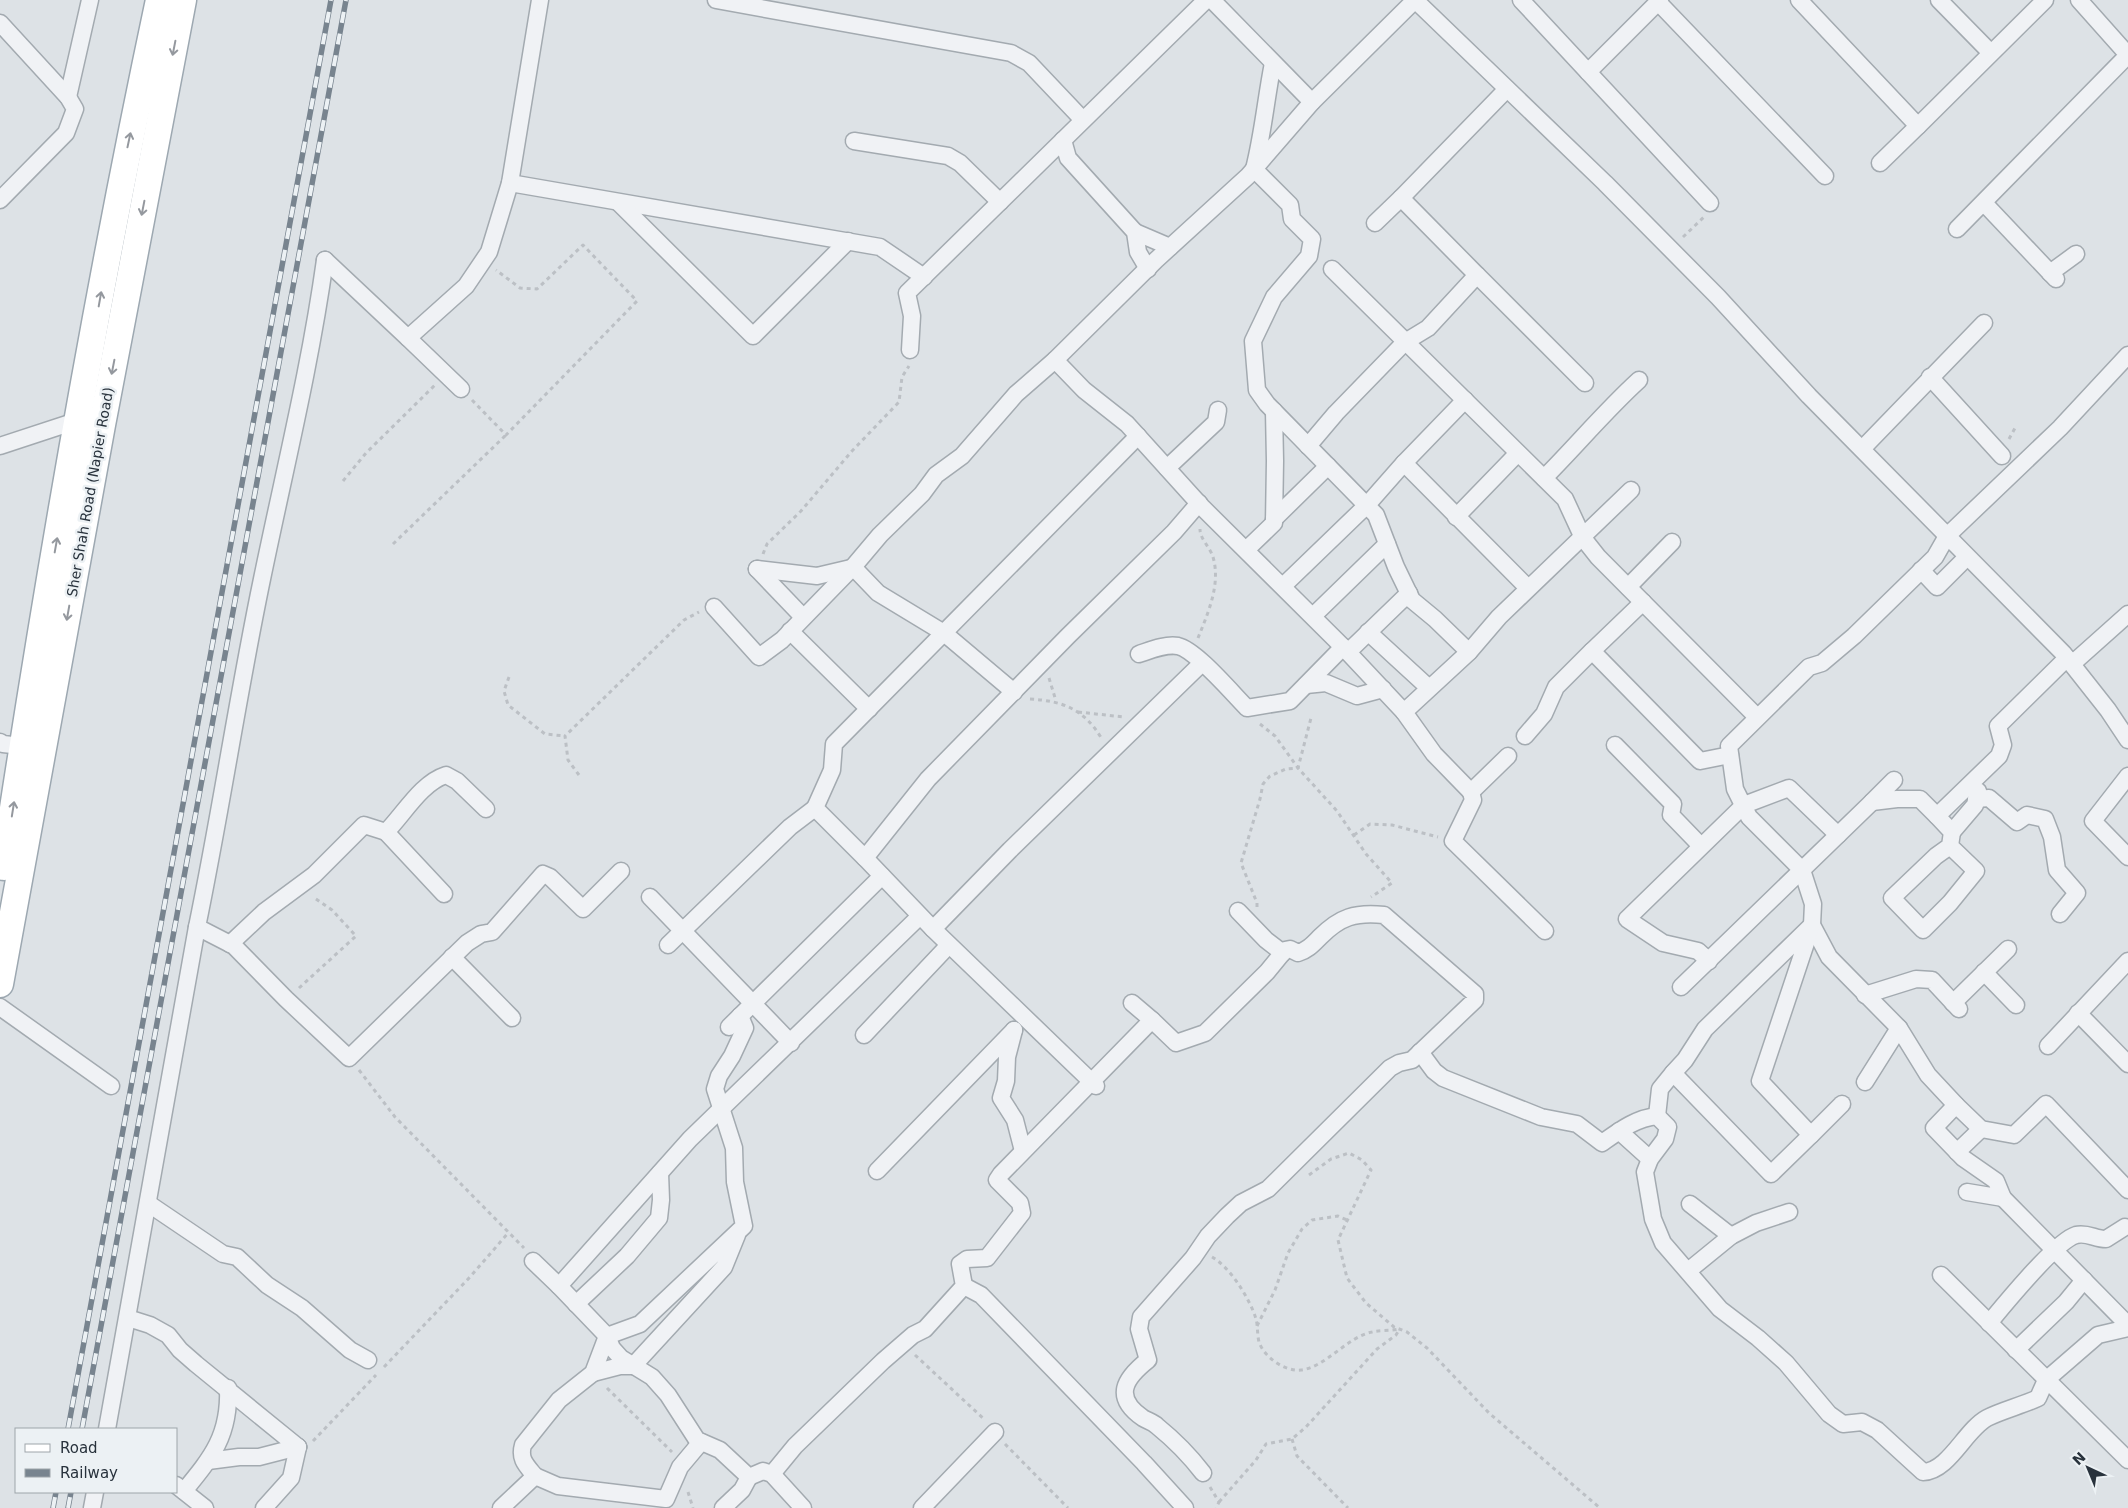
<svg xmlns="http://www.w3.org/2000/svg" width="2128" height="1508" font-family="'DejaVu Sans',sans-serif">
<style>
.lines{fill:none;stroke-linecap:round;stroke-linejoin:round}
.minor-casing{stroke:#a3aab0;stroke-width:19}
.primary-casing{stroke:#9da8b1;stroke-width:29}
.path{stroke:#bcc0c5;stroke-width:3;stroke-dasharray:4 4;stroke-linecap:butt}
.minor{stroke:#f0f2f5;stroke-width:16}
.primary{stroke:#fff;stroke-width:26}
.rail-casing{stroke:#78848f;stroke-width:5.5}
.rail{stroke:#ecf1f4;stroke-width:4;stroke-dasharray:11;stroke-linecap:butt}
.oneway{stroke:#94989e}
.labels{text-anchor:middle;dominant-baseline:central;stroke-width:5;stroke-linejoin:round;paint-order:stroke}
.street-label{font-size:14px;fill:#28323c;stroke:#ecf1f4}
</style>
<rect width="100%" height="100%" fill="#dde2e6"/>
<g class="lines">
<defs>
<g id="minor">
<polyline points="716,0 1011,53 1029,63 1083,120"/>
<polyline points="1212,0 1312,102 1415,0 1605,183 1718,297 1809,396 2063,653 2108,710 2128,740"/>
<polyline points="1521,0 1710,203"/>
<polyline points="1799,0 1918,126 1880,163"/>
<polyline points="1939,0 1991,53"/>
<polyline points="1658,2 1825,176"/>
<polyline points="0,23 68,97 75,109 66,133 0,200"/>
<path d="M1273 63C1266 98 1263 134 1254 169L1290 205 1292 219 1312 239 1309 256 1274 297 1253 341 1257 390 1267 404 1376 515 1396 567 1412 600 1435 619 1469 652"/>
<polyline points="1588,72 1660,0"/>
<polyline points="68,97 90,0"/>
<polyline points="1918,126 2045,0"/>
<polyline points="1063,140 1068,158 1135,232 1138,252 1148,269"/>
<polyline points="854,141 948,156 960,163 1000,202"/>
<polyline points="510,183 880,247 924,277"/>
<polyline points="1401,198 1507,89"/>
<polyline points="619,203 753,336 848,241"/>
<polyline points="1984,203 2056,279"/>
<polyline points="1375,223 1401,198 1477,275"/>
<polyline points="1957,229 2128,55 2079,0"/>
<polyline points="1135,232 1170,247"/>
<path d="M325 260C310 368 284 472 262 579 238 694 221 811 197 927L234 946 286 999 349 1058 467 943 481 934 492 932 543 874 550 877 583 909 621 871"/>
<polyline points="325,260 408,338 466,286 489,252 510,183 540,0"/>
<polyline points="1332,269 1565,499 1583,538 1598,557 1757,717"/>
<polyline points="2050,273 2076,254"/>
<polyline points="408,338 461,389"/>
<polyline points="910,350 912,316 907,293 1206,0"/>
<polyline points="2128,355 2060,428 1947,536 1935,557 1854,636 1822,663 1809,667 1729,746 1735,789 1749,817 1802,870 1813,904 1812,925 1829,957 1899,1028 1928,1075 1956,1105 1934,1128 1963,1158 1996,1181 2003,1198 2128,1325"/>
<polyline points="1055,360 1156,260 1248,176 1312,102"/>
<polyline points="1930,377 2002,456"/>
<polyline points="1138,436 834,744 832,770 815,808 865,858 928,779 1068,636 1174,532 1199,503"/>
<polyline points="0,446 79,420 83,421"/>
<polyline points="1308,446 1336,413 1405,342 1428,328 1477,275 1585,383"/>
<polyline points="1862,449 1984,323"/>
<polyline points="1404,463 1528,588"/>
<polyline points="1167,468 1216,422 1218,410"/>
<path d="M1544 478C1576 446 1605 411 1639 380"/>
<polyline points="1456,517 1518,453"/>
<polyline points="1274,519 1328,466"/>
<polyline points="1246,550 1274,523 1275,461 1274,411"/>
<polyline points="757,569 817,576 851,568"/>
<polyline points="757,569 803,617"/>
<polyline points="1921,570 1937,587 1967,557"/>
<polyline points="1283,586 1367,505 1404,463 1465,400"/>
<polyline points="1628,587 1672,542"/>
<polyline points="714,607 759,657 782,640 853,567"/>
<polyline points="1313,616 1387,544"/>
<polyline points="790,631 869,709"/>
<polyline points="1368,632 1429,688"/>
<polyline points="1592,651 1643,602"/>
<polyline points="1348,652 1409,593"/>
<path d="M1139 654C1151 650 1165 644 1178 646 1196 650 1232 693 1247 708L1290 701 1343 647"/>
<polyline points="2072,664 2128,614"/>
<polyline points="1306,685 1326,683 1357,696 1383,689"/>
<polyline points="1014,692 944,633 878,593 853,567 880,535 922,494 936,475 962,456 1016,394 1055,360 1084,390 1127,424 1203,508 1343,647 1404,712"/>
<polyline points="1525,736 1544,714 1556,687 1592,651 1700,761 1730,755"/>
<polyline points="0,742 3,744 22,746"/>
<polyline points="1615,745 1673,804 1671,815 1701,846"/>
<polyline points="1508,756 1471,792 1434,754 1404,712 1469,652 1499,617 1631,490"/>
<polyline points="2128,776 2093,821 2128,857"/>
<polyline points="1894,780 1872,802 1897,799 1920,799 1937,816"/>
<polyline points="1471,792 1473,800 1453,841 1545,931"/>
<polyline points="1976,799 1989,798 2017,822 2027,815 2045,819 2052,837 2057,870 2077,893 2060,914"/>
<polyline points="386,832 444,894"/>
<polyline points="1952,832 1975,805 1978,791"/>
<polyline points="1950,846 1936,856 1892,898 1923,930 1950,903 1976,871 1950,846 1952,832 1937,816 1999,756 2003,745 1998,726 2067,658"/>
<polyline points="865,858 933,929 1010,850 1202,663"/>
<polyline points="650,897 791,1043"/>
<polyline points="1238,911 1266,940 1283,953"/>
<polygon points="1812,925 1760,1081 1811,1135 1771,1174 1673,1073 1685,1060 1705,1029"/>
<polyline points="933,929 1096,1086"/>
<path d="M230 944 264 912 314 875 364 825 386 832C404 814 421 783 446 775L457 781 486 809"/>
<polyline points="668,945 790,827 815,808"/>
<polyline points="452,957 512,1018"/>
<polyline points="1709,961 1698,951 1663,943 1627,919 1744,805 1789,788 1838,835"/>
<polyline points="1984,972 2016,1005"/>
<polyline points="1681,987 1872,802"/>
<polyline points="1865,995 1916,979 1932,980 1959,1009"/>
<polyline points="1132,1003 1152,1020"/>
<polyline points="1953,1003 2008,949"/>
<polyline points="0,1007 111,1086"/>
<polyline points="2078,1013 2128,1064"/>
<polyline points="729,1027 882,876"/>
<polyline points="1014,1030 1007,1057 1006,1081 1001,1098 1015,1120 1023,1151"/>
<polyline points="864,1035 949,945"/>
<polyline points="2048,1046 2128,961"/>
<path d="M1420 1052 1434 1071 1443 1078 1541 1117 1577 1124 1602 1143C1619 1131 1636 1118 1657 1116L1668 1127 1665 1139 1650 1159 1645 1172 1653 1219 1663 1243 1720 1309 1758 1338 1786 1363 1829 1414 1843 1424 1862 1422 1877 1430 1923 1472C1949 1471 1965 1430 1987 1418 2000 1411 2023 1405 2038 1398L2046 1380 2098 1335 2128 1328"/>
<polyline points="1865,1082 1899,1028"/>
<polyline points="1956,1105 1981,1129 2014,1135 2046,1104 2128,1190"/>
<polyline points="1657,1116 1660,1089 1673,1073"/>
<polyline points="1619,1131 1650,1159"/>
<polyline points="1811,1135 1842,1104"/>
<polyline points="1957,1152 1981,1129"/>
<polyline points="877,1171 1014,1030"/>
<polyline points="1967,1192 2003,1198"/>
<polyline points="149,1204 223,1254 237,1257 267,1285 302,1308 350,1350 368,1360"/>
<polyline points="1690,1204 1731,1236"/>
<polyline points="533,1261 559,1286 690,1139 920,916"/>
<polyline points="1688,1271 1731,1236 1756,1223 1789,1212"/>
<polyline points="1941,1275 2128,1460"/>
<polyline points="559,1286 607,1336 612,1348 621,1358 652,1377 668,1395 697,1440 720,1450 749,1477 763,1471 772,1474 803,1508"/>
<polyline points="964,1286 981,1295 1144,1463 1185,1508"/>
<polyline points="576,1304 627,1256 659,1218 661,1200 660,1173"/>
<polyline points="128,1318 150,1325 168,1335 180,1350 196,1364 298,1447"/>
<path d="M1989 1323C2004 1305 2056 1241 2076 1235 2087 1232 2095 1239 2106 1239L2125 1227"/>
<polyline points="2016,1350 2066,1302 2084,1280"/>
<polyline points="593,1373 620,1366 633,1366 724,1267 737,1235"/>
<polyline points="107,1429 197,927"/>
<polyline points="208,1461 239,1457 259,1457 298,1447"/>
<path d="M772 1474 795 1446 883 1361 913 1335 925 1329 964 1286 960 1264 967 1259 987 1258 1022 1213 1020 1203 997 1180 1001 1174 1152 1020 1176 1043 1205 1033 1267 972 1285 950 1290 949 1298 953C1308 950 1313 944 1320 937 1340 917 1355 912 1384 915L1475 994V1000L1412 1060 1399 1063 1390 1068 1268 1189 1241 1203 1227 1216 1208 1236 1193 1258 1141 1317 1139 1329 1148 1360C1124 1379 1113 1397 1143 1418 1148 1421 1153 1422 1157 1426 1173 1439 1190 1456 1203 1473"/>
<polyline points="535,1476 558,1486 666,1499 680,1467 701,1442"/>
<polyline points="176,1485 205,1508"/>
<path d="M184 1491C212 1457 230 1435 228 1388"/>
<polyline points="92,1508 95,1492"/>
<polyline points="264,1508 291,1478 298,1447"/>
<path d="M501 1508 535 1476C526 1465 519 1459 523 1445L559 1400 593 1373 607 1336 640 1324 744 1226 735 1182 734 1148 715 1089 719 1076 732 1056 745 1028 740 1016"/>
<polyline points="723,1508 742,1490 749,1477"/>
<polyline points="922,1508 995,1432"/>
</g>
<g id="primary">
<path d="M4 867C48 577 98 287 159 0"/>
<polyline points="0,984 102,425 183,0"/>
</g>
</defs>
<use href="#minor" class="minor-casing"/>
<use href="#primary" class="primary-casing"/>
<g class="path">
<polyline points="1683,237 1704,217"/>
<polyline points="472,400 506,435 637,301 583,245 537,289 520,288 496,270"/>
<polyline points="2009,439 2015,428"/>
<polyline points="343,481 366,453 435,385"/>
<polyline points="393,544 506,435"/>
<polyline points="763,554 767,544 801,511 852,451 899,402 902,377 909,366"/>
<path d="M1198 638C1208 613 1221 584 1213 557 1210 547 1200 539 1200 529"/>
<polyline points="509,677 504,691 508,705 545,734 565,736"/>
<polyline points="1049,678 1056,701"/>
<path d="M1030 699C1063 701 1084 709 1102 739"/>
<polyline points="1078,712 1124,717"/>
<polyline points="1260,724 1275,736 1298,768 1337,811 1366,854 1392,883 1371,897"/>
<polyline points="579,775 568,760 565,736 684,620 699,612"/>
<polyline points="1354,835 1370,824 1392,825 1438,837"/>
<polyline points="1257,907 1257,903 1241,863 1260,799 1263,784 1270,776 1286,769 1298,768 1311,718"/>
<polyline points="299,988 356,936 332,910 313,897"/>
<polyline points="359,1070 395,1117 524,1248"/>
<polyline points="1309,1175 1331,1159 1349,1153 1362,1160 1371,1170 1338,1240 1347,1278 1366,1303 1394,1327 1407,1332 1427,1348 1489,1413 1600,1508"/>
<path d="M1212 1257C1230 1267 1250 1299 1256 1319 1258 1326 1257 1334 1259 1342 1264 1357 1285 1372 1301 1370 1326 1367 1347 1337 1372 1332 1380 1330 1390 1331 1399 1329"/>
<polyline points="1257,1326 1275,1290 1288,1253 1302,1229 1312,1220 1338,1216 1347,1220"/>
<polyline points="915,1355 985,1420"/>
<polyline points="384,1367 470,1277 509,1232"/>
<polyline points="607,1388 672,1452"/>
<polyline points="1292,1439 1297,1456 1348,1508"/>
<polyline points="313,1441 376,1375"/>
<polyline points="1005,1444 1068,1508"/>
<polyline points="1210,1487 1219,1502 1216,1508"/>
<polyline points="688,1492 693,1508"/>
<polyline points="1219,1502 1256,1460 1266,1444 1292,1439 1306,1427 1377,1349 1396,1335 1399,1330"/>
</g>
<use href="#minor" class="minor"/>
<use href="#primary" class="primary"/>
<defs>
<g id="rail">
<polyline points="68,1429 331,0"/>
<polyline points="82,1429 346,0"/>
<polyline points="53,1508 56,1492"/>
<polyline points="68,1508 71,1492"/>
</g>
</defs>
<use href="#rail" class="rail-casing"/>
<use href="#rail" class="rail"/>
</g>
<defs><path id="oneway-shaft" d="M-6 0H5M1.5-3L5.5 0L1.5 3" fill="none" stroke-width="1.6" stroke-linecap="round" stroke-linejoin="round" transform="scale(1.25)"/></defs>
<g class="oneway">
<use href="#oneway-shaft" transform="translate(174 48) rotate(101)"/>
<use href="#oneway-shaft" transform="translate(129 140) rotate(-78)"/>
<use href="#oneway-shaft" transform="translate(143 208) rotate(101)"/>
<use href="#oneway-shaft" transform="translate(100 299) rotate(-80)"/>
<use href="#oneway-shaft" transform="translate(113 367) rotate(101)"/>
<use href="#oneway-shaft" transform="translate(56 545) rotate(-80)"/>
<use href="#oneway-shaft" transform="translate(68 613) rotate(100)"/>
<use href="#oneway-shaft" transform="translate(13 809) rotate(-81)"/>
</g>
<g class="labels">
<g class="street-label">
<text transform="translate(90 492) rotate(-80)">Sher Shah Road (Napier Road)</text>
</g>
</g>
<rect x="15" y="1428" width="162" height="65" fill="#ecf1f4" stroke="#9ea5aa"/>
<rect x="25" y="1444" width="25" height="8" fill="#ffffff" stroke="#9ea5aa"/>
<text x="60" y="1453" font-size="15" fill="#28323c">Road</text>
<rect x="25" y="1469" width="25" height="8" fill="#78848f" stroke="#9ea5aa"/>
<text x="60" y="1478" font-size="15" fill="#28323c">Railway</text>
<g transform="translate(2088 1468) rotate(316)" stroke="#ecf1f4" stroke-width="4" paint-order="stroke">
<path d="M0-4L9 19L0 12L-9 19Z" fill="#28323c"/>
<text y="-8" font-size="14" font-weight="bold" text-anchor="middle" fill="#28323c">N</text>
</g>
</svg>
